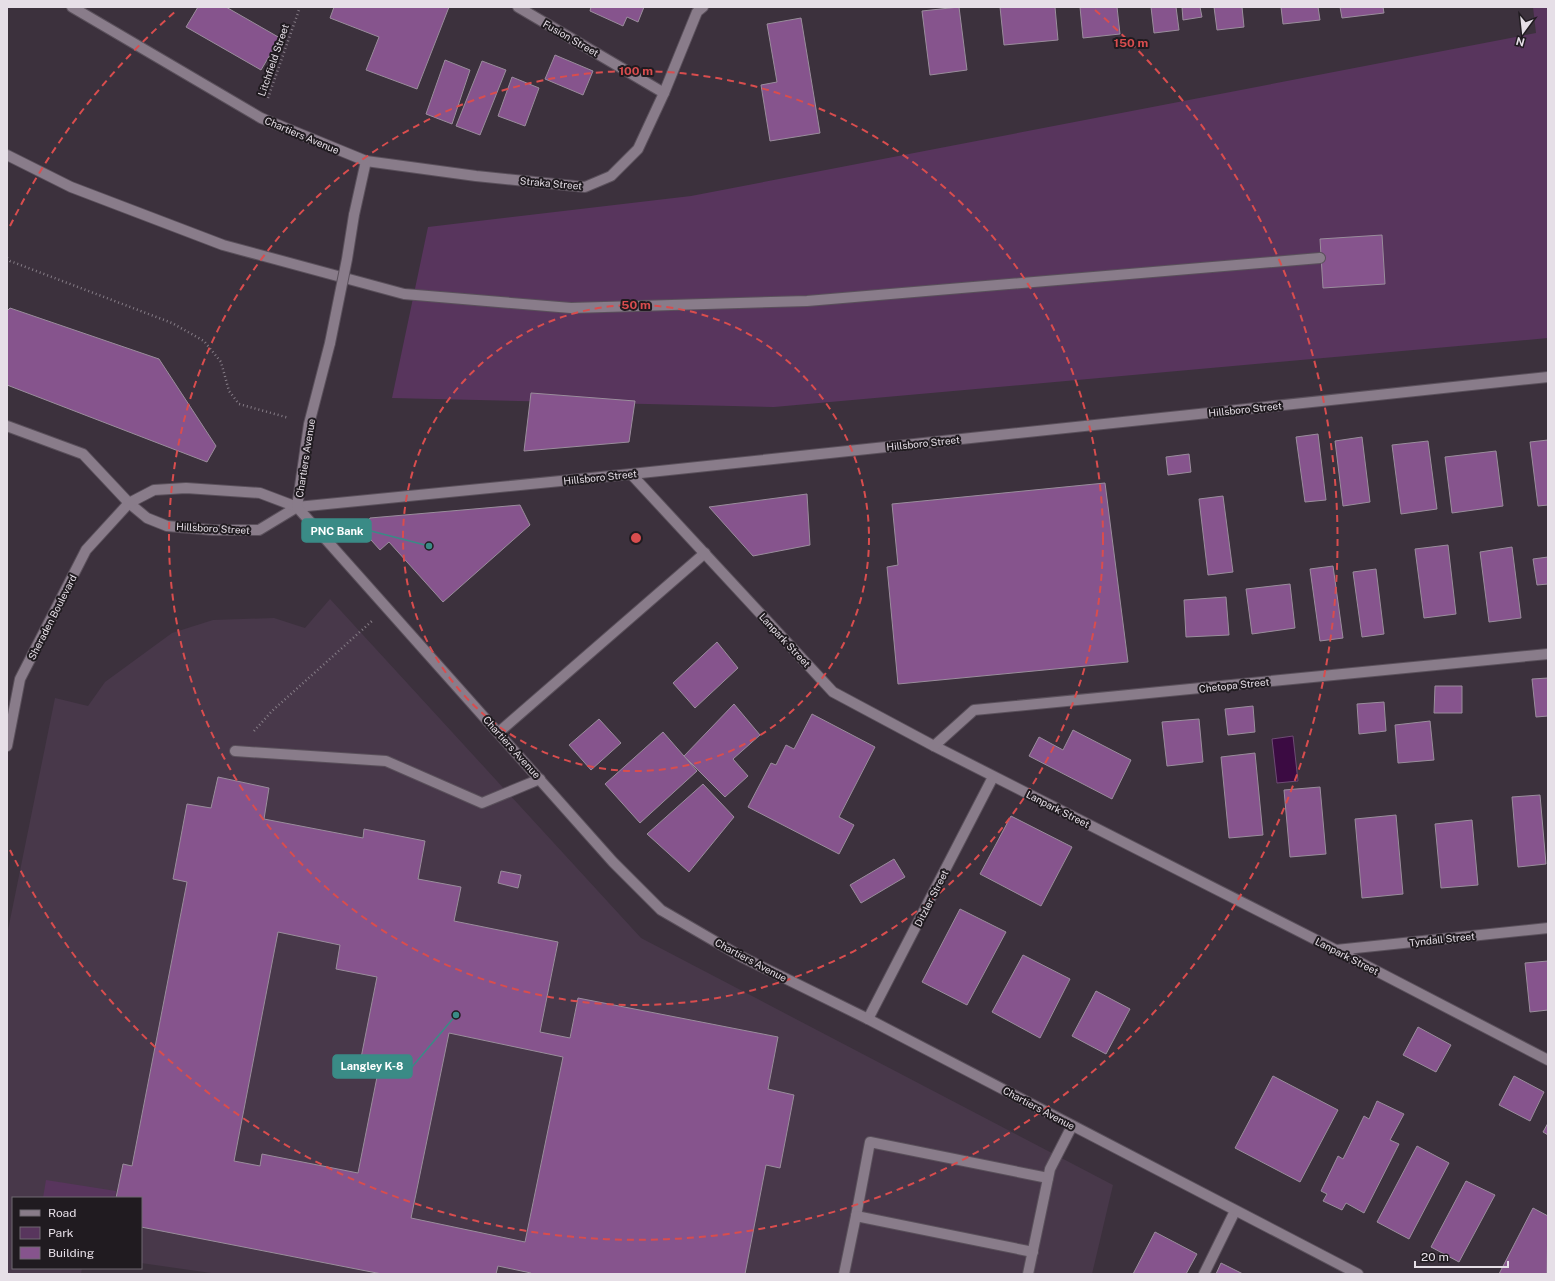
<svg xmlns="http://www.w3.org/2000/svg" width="1555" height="1281" font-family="'Public Sans',sans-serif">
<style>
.built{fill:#48384a}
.green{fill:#58355d}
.water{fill:#3b0b42;stroke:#6e4b74}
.building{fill:#86548d;stroke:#9a8d9c;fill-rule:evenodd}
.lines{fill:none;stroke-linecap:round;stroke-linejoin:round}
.lane-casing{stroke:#5a505b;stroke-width:12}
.street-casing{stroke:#5a505b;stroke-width:12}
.secondary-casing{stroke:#5a505b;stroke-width:12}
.path{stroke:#867d87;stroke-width:2.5;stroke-dasharray:1 3;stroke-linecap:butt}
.lane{stroke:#897c8a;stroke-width:10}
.street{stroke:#897c8a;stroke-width:10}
.secondary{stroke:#897c8a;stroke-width:10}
.secondary-bridge-casing{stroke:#5a505b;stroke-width:12;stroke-linecap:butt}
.secondary-bridge{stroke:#897c8a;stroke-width:10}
.ring{fill:none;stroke:#d94d4e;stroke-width:2;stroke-dasharray:7 5}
.labels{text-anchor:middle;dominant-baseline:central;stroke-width:4;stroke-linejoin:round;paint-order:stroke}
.street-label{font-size:10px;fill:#e6dfe7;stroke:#201b20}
.centre{fill:#d94d4e;stroke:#201b20;stroke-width:2}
.ring-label{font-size:12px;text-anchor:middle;font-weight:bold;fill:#d94d4e;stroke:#201b20;stroke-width:4;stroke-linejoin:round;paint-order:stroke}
.leader{fill:none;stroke:#3a8b86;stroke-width:1.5}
.callout-dot{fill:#3a8b86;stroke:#201b20;stroke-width:1.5}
.callout{fill:#3a8b86;stroke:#3a8b86;stroke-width:1.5}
.callout-label{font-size:11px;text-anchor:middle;font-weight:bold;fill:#fff}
</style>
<rect width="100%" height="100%" fill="#3c313d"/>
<polygon class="built" points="330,599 641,938 1113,1185 1092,1274 218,1274 141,1263 141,1198 13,1198 13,1268 82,1268 81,1274 7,1274 7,935 55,698 88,706 105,682 172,633 213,620 274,618 305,628"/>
<g class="green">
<polygon points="1533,7 1548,7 1548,338 774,407 392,398 428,227 691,196 1536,33"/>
<polygon points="46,1180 116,1191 115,1198 43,1198"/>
</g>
<polygon class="water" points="1293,736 1298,781 1277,783 1272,739"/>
<g class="building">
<polygon points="198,7 226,7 280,38 261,70 186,27"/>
<polygon points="334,7 449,7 417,89 366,70 379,37 330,18"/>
<polygon points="591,7 644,7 638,22 627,17 623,26 590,11"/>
<polygon points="959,7 967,70 930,75 922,11"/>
<polygon points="1000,7 1055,7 1058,40 1004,45"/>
<polygon points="1080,7 1117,7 1120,34 1083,38"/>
<polygon points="1151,7 1176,7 1179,30 1154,33"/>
<polygon points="1182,7 1200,7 1202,17 1183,20"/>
<polygon points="1214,7 1242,7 1244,27 1217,30"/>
<polygon points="1281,7 1318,7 1320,20 1283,24"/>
<polygon points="1340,7 1383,7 1384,13 1342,18"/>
<polygon points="801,18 820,133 770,141 761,85 777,82 767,24"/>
<polygon points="555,55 593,71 583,95 545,79"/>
<polygon points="445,60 470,70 452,124 426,114"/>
<polygon points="482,61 506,70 480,135 456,126"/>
<polygon points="512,77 539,88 525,126 498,116"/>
<polygon points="1382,235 1385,284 1323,288 1320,239"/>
<polygon points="10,308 159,359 216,446 207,462 7,385 7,311"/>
<polygon points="531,393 635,401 629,442 524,451"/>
<polygon points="1318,434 1326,500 1305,502 1296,437"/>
<polygon points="1362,437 1370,502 1343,506 1335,441"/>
<polygon points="1548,440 1548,505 1538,506 1530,442"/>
<polygon points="1428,441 1437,509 1401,514 1392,445"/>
<polygon points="1496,451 1503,506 1452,513 1445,457"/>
<polygon points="1189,454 1191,472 1168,475 1166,457"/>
<polygon points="1105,483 1128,662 898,684 887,567 898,565 892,504"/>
<polygon points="807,494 810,545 753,556 709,507"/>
<polygon points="1223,496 1233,572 1208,575 1199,499"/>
<polygon points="520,505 530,525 443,602 389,542 380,550 363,531 370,518"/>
<polygon points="1448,545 1456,614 1424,618 1415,549"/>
<polygon points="1512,547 1521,618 1489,622 1480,552"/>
<polygon points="1548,557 1548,584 1537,585 1533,559"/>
<polygon points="1333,566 1343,638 1320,641 1310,569"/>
<polygon points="1376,569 1384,634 1362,637 1353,572"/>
<polygon points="1290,584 1295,628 1252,634 1246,589"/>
<polygon points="1226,597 1229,635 1186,637 1184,600"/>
<polygon points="717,642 738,668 695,708 673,683"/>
<polygon points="1548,678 1548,716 1536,717 1532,679"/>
<polygon points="1435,686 1462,686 1462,713 1434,713"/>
<polygon points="1384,702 1386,731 1359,734 1357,704"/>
<polygon points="734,704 760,735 733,759 748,776 725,797 684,756"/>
<polygon points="1253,706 1255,732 1228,735 1225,709"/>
<polygon points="812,714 875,747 839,817 854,825 839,854 748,807 771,763 776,765 786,745 794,749"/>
<polygon points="599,719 621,743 591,770 569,745"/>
<polygon points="1199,719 1203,762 1167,766 1162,722"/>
<polygon points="1430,721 1434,760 1398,763 1395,725"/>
<polygon points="1073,730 1131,760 1112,799 1029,756 1039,737 1063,750"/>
<polygon points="663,732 697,771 640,823 605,784"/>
<polygon points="1255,753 1263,835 1229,838 1221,757"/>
<path d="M218 777 269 788 264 819 363 838 364 829 425 841 418 879 461 887 454 921 558 942 540 1032 570 1038 578 998 778 1037 768 1089 794 1095 780 1168 766 1165 745 1274H531V1273L498 1266 496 1274H382L141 1227V1198H116L123 1164 132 1166 187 882 173 879 187 804 211 808ZM278 932 340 945 336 969 377 977 360 1063 379 1067 358 1173 262 1154 260 1166 234 1161ZM449 1033 563 1057 525 1242 411 1218Z"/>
<polygon points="703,784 734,817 689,872 647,834"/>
<polygon points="1320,787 1326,854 1290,857 1284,790"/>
<polygon points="1540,795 1546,864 1518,867 1512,797"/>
<polygon points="1396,815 1403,894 1362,898 1355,819"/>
<polygon points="1011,816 1072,847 1041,906 980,874"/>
<polygon points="1472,820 1478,885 1441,888 1435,824"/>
<polygon points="894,859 905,877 861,903 850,885"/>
<polygon points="501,871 521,875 518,888 498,883"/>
<polygon points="960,909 1006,932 967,1005 922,982"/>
<polygon points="1023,955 1070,979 1040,1038 992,1012"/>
<polygon points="1548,961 1548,1010 1530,1012 1525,963"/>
<polygon points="1096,991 1130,1009 1106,1054 1072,1036"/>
<polygon points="1418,1027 1451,1045 1436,1072 1403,1055"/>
<polygon points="1273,1076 1338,1110 1300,1182 1235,1148"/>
<polygon points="1514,1076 1544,1092 1530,1121 1499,1105"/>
<polygon points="1377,1101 1404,1114 1390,1140 1399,1144 1364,1213 1346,1203 1342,1210 1323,1201 1327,1194 1321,1191 1338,1156 1343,1159 1364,1116 1369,1119"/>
<polygon points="1548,1123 1548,1135 1543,1132"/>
<polygon points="1417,1146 1449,1163 1409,1239 1377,1222"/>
<polygon points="1466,1181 1495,1195 1459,1262 1431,1247"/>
<polygon points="1533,1208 1548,1216 1547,1274 1499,1274"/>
<polygon points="1155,1232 1197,1254 1186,1274 1133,1274"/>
<polygon points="1221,1263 1243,1274 1216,1274"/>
</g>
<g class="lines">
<defs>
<g id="lane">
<polyline points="7,155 71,187 223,245 404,294 571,308 807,301 1320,258"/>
<polyline points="499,732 705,553"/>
<polyline points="235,751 386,761 482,803 540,779"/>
<polyline points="856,1216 870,1142 1048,1178"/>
<polyline points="844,1274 856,1216 1033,1252"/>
<polyline points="1028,1274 1050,1169 1072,1126"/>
<polyline points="1204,1274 1235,1211"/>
</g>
<g id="street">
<polyline points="518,7 664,93"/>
<polyline points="7,426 83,454 129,503 147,518 167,526 213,530 259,530 297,507 631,474 1548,377"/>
<polyline points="631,474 833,692 934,746 1336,950 1548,1060"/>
<polyline points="7,746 20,679 86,550 129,503 154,490 186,488 260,493 297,507"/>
<polyline points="934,746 974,710 1548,654"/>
<polyline points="1336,950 1548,928"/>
<polyline points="868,1019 993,777"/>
</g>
<g id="secondary">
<polyline points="72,7 261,118 366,161 476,176 585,187 611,176 638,149 664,93 697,12 703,7"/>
<polyline points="354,215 366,161"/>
<polyline points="330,343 309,424 297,507 613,862 661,910 742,957 868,1019 1358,1274"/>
</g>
</defs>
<use href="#lane" class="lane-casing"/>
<use href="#street" class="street-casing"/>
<use href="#secondary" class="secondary-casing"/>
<g class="path">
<polyline points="268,98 300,7"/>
<polyline points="7,258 10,261 172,323 204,341 221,362 229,391 239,404 289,418"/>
<polyline points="254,731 272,711 372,621"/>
</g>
<use href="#lane" class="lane"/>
<use href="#street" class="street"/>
<use href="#secondary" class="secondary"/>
<defs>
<polyline id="secondary-bridge" points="330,343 347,259 354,215"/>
</defs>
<use href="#secondary-bridge" class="secondary-bridge-casing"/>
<use href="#secondary-bridge" class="secondary-bridge"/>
</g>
<g class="ring">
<circle cx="636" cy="538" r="233"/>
<circle cx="636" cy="538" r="467"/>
<path d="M10 226A700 700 0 0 1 177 10M1095 10A700 700 0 1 1 10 850"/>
</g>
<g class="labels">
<g class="street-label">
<text transform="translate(571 38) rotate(30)">Fusion Street</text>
<text transform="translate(273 60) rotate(-71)">Litchfield Street</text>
<text transform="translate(302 135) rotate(23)">Chartiers Avenue</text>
<text transform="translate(551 183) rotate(5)">Straka Street</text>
<text transform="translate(1245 409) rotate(-6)">Hillsboro Street</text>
<text transform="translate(923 443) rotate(-6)">Hillsboro Street</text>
<text transform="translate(305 458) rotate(-81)">Chartiers Avenue</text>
<text transform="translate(600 477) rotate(-6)">Hillsboro Street</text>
<text transform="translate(213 528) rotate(3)">Hillsboro Street</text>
<text transform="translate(52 617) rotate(-63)">Sheraden Boulevard</text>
<text transform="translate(785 640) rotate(47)">Lanpark Street</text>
<text transform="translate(1234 685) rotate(-6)">Chetopa Street</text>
<text transform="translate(512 747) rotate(48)">Chartiers Avenue</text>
<text transform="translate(1058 809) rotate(27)">Lanpark Street</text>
<text transform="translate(931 898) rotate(-63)">Ditzler Street</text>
<text transform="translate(1442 939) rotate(-6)">Tyndall Street</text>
<text transform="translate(1347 956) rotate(27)">Lanpark Street</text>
<text transform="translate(751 960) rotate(28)">Chartiers Avenue</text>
<text transform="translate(1039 1108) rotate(28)">Chartiers Avenue</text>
</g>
</g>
<circle cx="636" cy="538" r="6" class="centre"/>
<g class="ring-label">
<text x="1131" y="47">150 m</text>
<text x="636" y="75">100 m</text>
<text x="636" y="309">50 m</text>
</g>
<path class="leader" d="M429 546L371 531M456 1015L412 1067"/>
<g class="callout-dot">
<circle cx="429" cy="546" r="4"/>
<circle cx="456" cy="1015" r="4"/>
</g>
<g class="callout">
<rect x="302" y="519" width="69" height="23" rx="4"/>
<rect x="333" y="1055" width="79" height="23" rx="4"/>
</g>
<g class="callout-label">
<text x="337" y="535">PNC Bank</text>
<text x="372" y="1070">Langley K-8</text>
</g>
<rect width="1555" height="1281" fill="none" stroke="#e6dfe7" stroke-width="16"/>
<rect x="12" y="1197" width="130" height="72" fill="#201b20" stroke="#6f6970"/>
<rect x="20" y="1210" width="20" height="6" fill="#897c8a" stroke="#6f6970"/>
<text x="48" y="1217" font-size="12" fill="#e6dfe7">Road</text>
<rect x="20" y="1227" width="20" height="12" fill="#58355d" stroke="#6f6970"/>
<text x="48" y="1237" font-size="12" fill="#e6dfe7">Park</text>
<rect x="20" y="1247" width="20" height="12" fill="#86548d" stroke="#6f6970"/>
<text x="48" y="1257" font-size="12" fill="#e6dfe7">Building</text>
<g transform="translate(1523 32) rotate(195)" stroke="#201b20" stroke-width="3" paint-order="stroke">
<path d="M0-3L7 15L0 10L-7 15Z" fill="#e6dfe7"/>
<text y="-6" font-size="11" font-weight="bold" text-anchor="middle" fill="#e6dfe7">N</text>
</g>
<path d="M1415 1261v6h93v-6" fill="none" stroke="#e6dfe7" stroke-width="2"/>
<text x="1421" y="1261" font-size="12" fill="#e6dfe7" stroke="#201b20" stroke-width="3" paint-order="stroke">20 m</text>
</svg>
